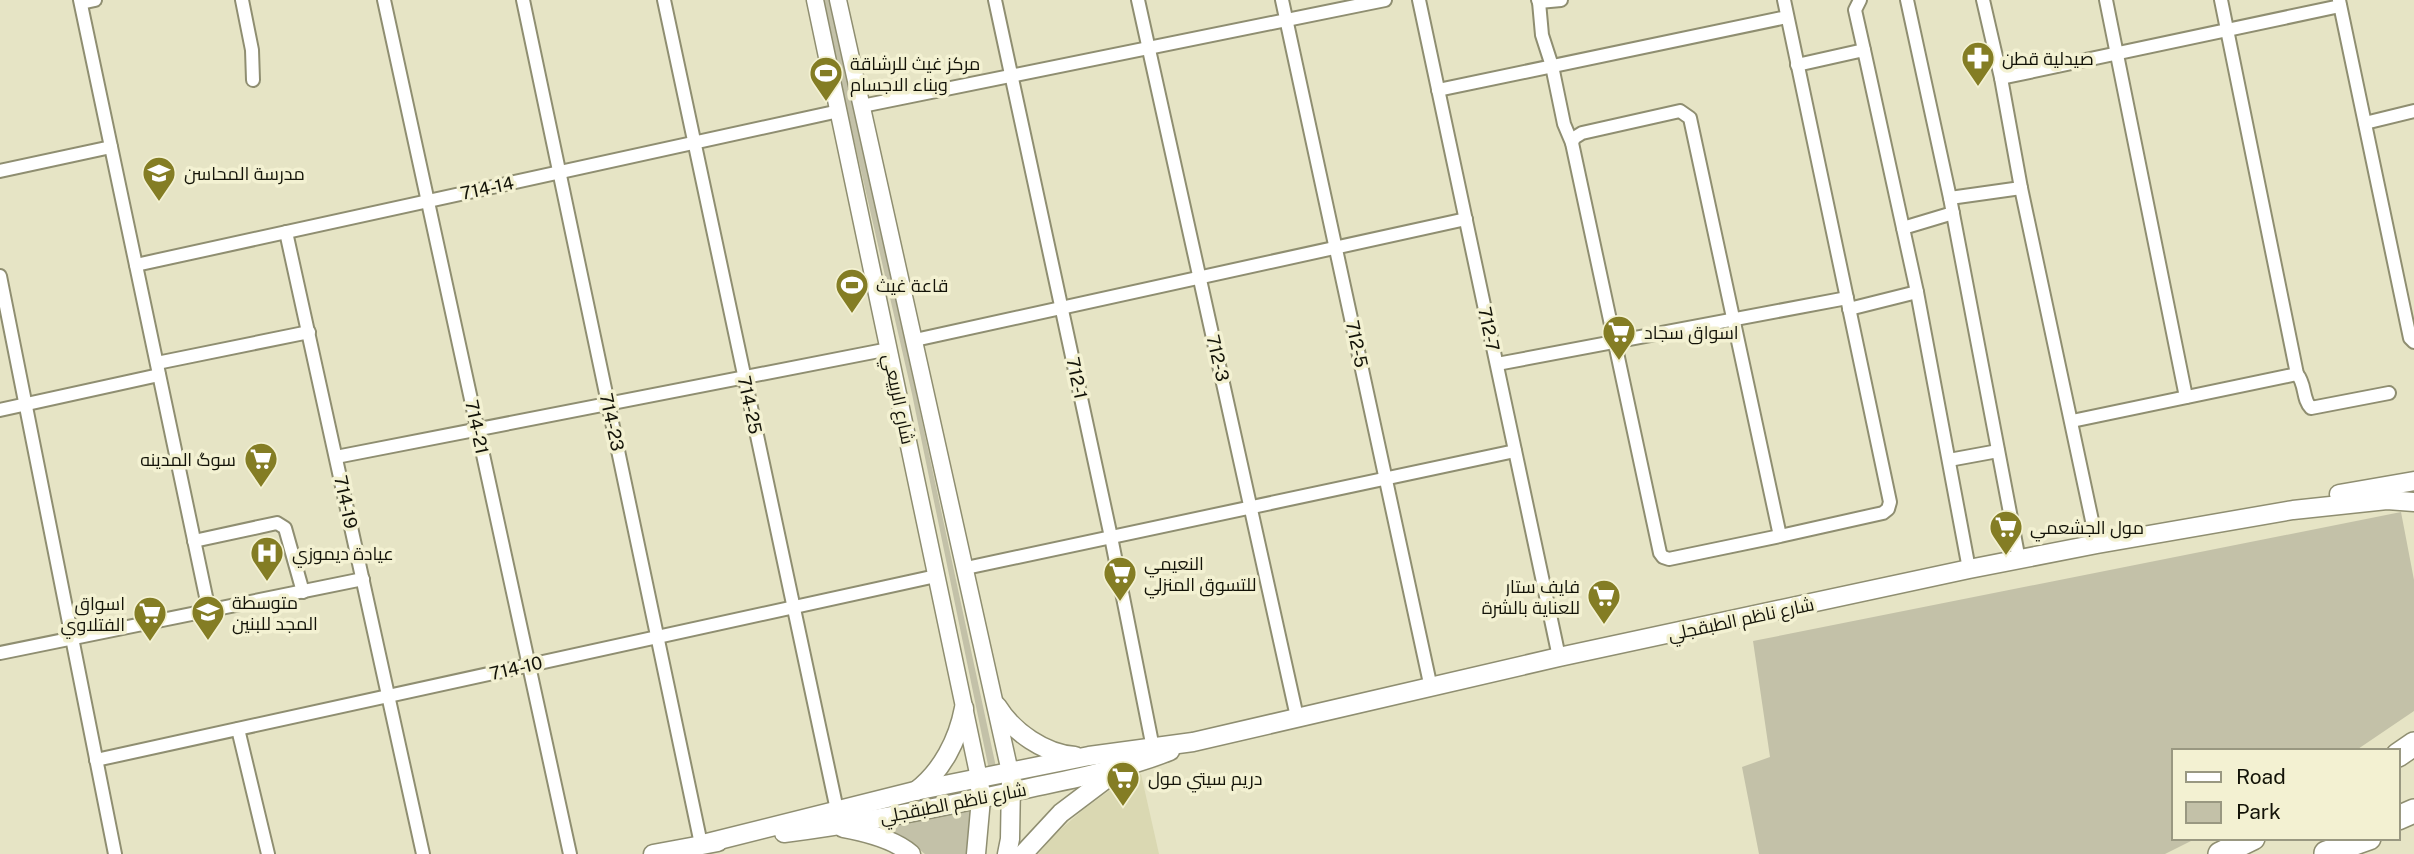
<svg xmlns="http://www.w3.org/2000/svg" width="2414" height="854" font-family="'Public Sans',Cairo,sans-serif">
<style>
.built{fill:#dad8b2}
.green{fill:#c3c1a8}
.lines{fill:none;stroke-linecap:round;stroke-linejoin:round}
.minor-casing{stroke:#8f8e71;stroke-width:16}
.tertiary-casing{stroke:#8f8e71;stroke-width:19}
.secondary-casing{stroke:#8f8e71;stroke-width:21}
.motorway-casing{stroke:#8f8e71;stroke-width:26}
.minor{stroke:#fff;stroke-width:12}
.tertiary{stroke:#fff;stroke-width:16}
.secondary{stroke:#fff;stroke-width:18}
.motorway{stroke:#fff;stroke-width:23}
.labels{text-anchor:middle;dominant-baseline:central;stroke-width:7;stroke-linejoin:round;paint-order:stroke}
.poi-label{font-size:18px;fill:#131308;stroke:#f3f1d2;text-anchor:start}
.street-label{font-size:18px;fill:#131308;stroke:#f3f1d2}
</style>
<rect width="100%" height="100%" fill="#e6e4c5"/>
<polygon class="built" points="1141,774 1159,854 1038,854 1053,836 1084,809 1117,785"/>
<g class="green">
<polygon points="822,0 832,0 996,767 989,768 988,765 912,394"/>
<polygon points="2401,512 2414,580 2414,711 2355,751 2174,751 2174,838 2197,838 2165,854 1759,854 1742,767 1770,757 1753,641"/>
<polygon points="971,808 971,834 967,854 925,854 902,836 885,828"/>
</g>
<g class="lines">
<defs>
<g id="minor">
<polyline points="80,0 209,611"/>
<polyline points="242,0 252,50 253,80"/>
<polyline points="384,0 570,854"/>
<polyline points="523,0 701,844"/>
<polyline points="664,0 837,810"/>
<polyline points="995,0 1111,537 1154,753"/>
<polyline points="1138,0 1297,717"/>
<polyline points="1282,0 1431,688"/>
<polyline points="1419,0 1559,657"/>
<polyline points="1538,0 1539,2 1561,0"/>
<polyline points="1860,0 1855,10 1864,50"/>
<polyline points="1907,0 1950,198 2019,560"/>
<polyline points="1983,0 2001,78 2021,188 2097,544"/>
<polyline points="2106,0 2186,397"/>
<polyline points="2339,0 2410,338 2414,342"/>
<polyline points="1539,2 1542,35 1552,66 1564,124 1572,143"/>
<polyline points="81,3 95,0"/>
<polyline points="1797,65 1864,50 1917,292 1969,569"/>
<polyline points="2001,78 2340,6"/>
<polyline points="1438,90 1787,17"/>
<polyline points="862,106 1385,0"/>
<polyline points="2365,123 2414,111"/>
<polyline points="0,171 111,147"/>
<polyline points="1950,198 2021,188"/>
<polyline points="1903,228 1953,213"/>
<polyline points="286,232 423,854"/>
<polyline points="136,265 839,111"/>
<polyline points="0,276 115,854"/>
<polyline points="1849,309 1917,292"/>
<polyline points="915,340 1466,219"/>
<polyline points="157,363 309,332"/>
<polyline points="1497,364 1847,298"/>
<path d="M2297 374C2306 384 2302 399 2311 408L2389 393"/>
<polyline points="0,410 159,375"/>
<polyline points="2072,421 2297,374 2221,0"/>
<polyline points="336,457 889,349"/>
<polyline points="1949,460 1998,451"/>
<polyline points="1780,536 1669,559 1663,557 1660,553 1572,143 1574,138 1582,133 1680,111 1690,118 1780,536 1883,513 1888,509 1890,502 1784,0"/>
<polyline points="194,541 277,523 285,528 303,592"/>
<polyline points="966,568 1515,451"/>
<polyline points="0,653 363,579"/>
<polyline points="238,729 268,854"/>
<polyline points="96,760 936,576"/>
</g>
<g id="tertiary">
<polyline points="815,0 979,778"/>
<polyline points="838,0 1010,772"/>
</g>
<g id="secondary">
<polyline points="2339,494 2414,481"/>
<path d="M997 706C1013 732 1045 754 1075 756"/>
<path d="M916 791C942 771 958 740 964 708"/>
<path d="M843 828C865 832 894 839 911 854"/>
<path d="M784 833C863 823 942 807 1020 790 1071 779 1122 770 1170 751"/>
<polyline points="707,843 915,791 1089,756 1193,742 1559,657 1969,569 2097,544 2293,510 2387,500 2414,502"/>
<polyline points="653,854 718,842"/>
<polyline points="976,854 981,799 980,788"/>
<polyline points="1007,854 1010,839 1011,781"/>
<polyline points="1023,854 1061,813 1114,773"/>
</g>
<g id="motorway">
<polyline points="2398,755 2414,744"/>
<polyline points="2398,818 2414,811"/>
<polyline points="2326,853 2369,838"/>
<polyline points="2220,854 2253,838"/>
</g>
</defs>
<use href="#minor" class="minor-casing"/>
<use href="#tertiary" class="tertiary-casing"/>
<use href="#secondary" class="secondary-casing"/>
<use href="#motorway" class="motorway-casing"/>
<use href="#minor" class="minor"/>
<use href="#tertiary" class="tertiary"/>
<use href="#secondary" class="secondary"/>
<use href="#motorway" class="motorway"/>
</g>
<defs>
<symbol id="pharmacy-pin" viewBox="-11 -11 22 30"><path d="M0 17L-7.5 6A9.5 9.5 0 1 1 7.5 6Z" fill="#847d24" stroke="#f3f1d2"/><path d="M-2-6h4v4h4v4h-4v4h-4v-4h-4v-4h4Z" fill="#fff"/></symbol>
<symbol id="stadium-pin" viewBox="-11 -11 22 30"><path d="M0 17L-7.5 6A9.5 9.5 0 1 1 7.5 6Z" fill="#847d24" stroke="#f3f1d2"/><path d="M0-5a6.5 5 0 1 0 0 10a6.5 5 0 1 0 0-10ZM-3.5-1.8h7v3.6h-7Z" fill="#fff"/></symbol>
<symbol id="school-pin" viewBox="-11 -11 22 30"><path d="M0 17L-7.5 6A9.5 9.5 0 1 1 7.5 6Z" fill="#847d24" stroke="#f3f1d2"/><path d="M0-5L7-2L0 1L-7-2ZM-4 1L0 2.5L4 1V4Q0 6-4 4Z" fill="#fff"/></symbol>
<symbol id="supermarket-pin" viewBox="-11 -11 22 30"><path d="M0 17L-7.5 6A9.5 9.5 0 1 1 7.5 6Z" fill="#847d24" stroke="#f3f1d2"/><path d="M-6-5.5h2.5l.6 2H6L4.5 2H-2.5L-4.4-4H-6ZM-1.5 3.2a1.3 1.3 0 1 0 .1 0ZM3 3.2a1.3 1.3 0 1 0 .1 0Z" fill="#fff"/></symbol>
<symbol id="hospital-pin" viewBox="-11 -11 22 30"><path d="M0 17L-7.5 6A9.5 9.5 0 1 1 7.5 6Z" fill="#847d24" stroke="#f3f1d2"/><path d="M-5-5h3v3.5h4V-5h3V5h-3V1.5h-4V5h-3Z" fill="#fff"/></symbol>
</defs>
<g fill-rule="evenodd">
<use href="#pharmacy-pin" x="1959" y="39" width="38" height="52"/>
<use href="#stadium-pin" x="807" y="54" width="38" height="52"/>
<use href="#school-pin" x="140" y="154" width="38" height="52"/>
<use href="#stadium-pin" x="833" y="266" width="38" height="52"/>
<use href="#supermarket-pin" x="1600" y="313" width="38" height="52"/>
<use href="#supermarket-pin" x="242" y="440" width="38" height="52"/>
<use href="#supermarket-pin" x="1987" y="508" width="38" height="52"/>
<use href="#hospital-pin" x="248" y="534" width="38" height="52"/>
<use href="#supermarket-pin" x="1101" y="554" width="38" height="52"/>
<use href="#supermarket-pin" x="1585" y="577" width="38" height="52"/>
<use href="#school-pin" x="189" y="593" width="38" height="52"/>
<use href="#supermarket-pin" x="131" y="594" width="38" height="52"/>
<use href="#supermarket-pin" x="1104" y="759" width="38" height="52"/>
</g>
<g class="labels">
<g class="poi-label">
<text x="2002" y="58">صيدلية قطن</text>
<text x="850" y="63">مركز غيث للرشاقة<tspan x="850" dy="21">وبناء الاجسام</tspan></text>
<text x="184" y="173">مدرسة المحاسن</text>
<text x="876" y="285">قاعة غيث</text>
<text x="1644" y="332">اسواق سجاد</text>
<text x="236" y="459" text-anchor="end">سوگ المدينه</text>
<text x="2030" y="527">مول الجشعمي</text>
<text x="292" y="553">عيادة ديموزي</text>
<text x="1144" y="563">النعيمي<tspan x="1144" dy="21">للتسوق المنزلي</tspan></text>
<text x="1580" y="586" text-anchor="end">فايف ستار<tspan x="1580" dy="21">للعناية بالشرة</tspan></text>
<text x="232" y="602">متوسطة<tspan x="232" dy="21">المجد للبنين</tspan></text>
<text x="125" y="603" text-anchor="end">اسواق<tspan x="125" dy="21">الفتلاوي</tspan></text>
<text x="1148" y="778">دريم سيتي مول</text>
</g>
<g class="street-label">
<text transform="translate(487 188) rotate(-12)">714-14</text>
<text transform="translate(1489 329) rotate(78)">712-7</text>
<text transform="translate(1357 344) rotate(78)">712-5</text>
<text transform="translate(1218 358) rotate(77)">712-3</text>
<text transform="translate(1077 378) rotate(78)">712-1</text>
<text transform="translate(899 399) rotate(78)">شارع الربيعي</text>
<text transform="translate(750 405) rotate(78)">714-25</text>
<text transform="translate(612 422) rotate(78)">714-23</text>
<text transform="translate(477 427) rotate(78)">714-21</text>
<text transform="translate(346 502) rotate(78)">714-19</text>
<text transform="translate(1741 619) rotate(-12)">شارع ناظم الطبقجلي</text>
<text transform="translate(516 668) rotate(-13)">714-10</text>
<text transform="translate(953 803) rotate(-11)">شارع ناظم الطبقجلي</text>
</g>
</g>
<rect x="2172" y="749" width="228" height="91" fill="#f3f1d2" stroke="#999881" stroke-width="2"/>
<rect x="2186" y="772" width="35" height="10" fill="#ffffff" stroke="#999881" stroke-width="2"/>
<text x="2236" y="784" font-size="21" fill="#131308">Road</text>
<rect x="2186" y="802" width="35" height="21" fill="#c3c1a8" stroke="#999881" stroke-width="2"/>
<text x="2236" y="819" font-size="21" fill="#131308">Park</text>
</svg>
